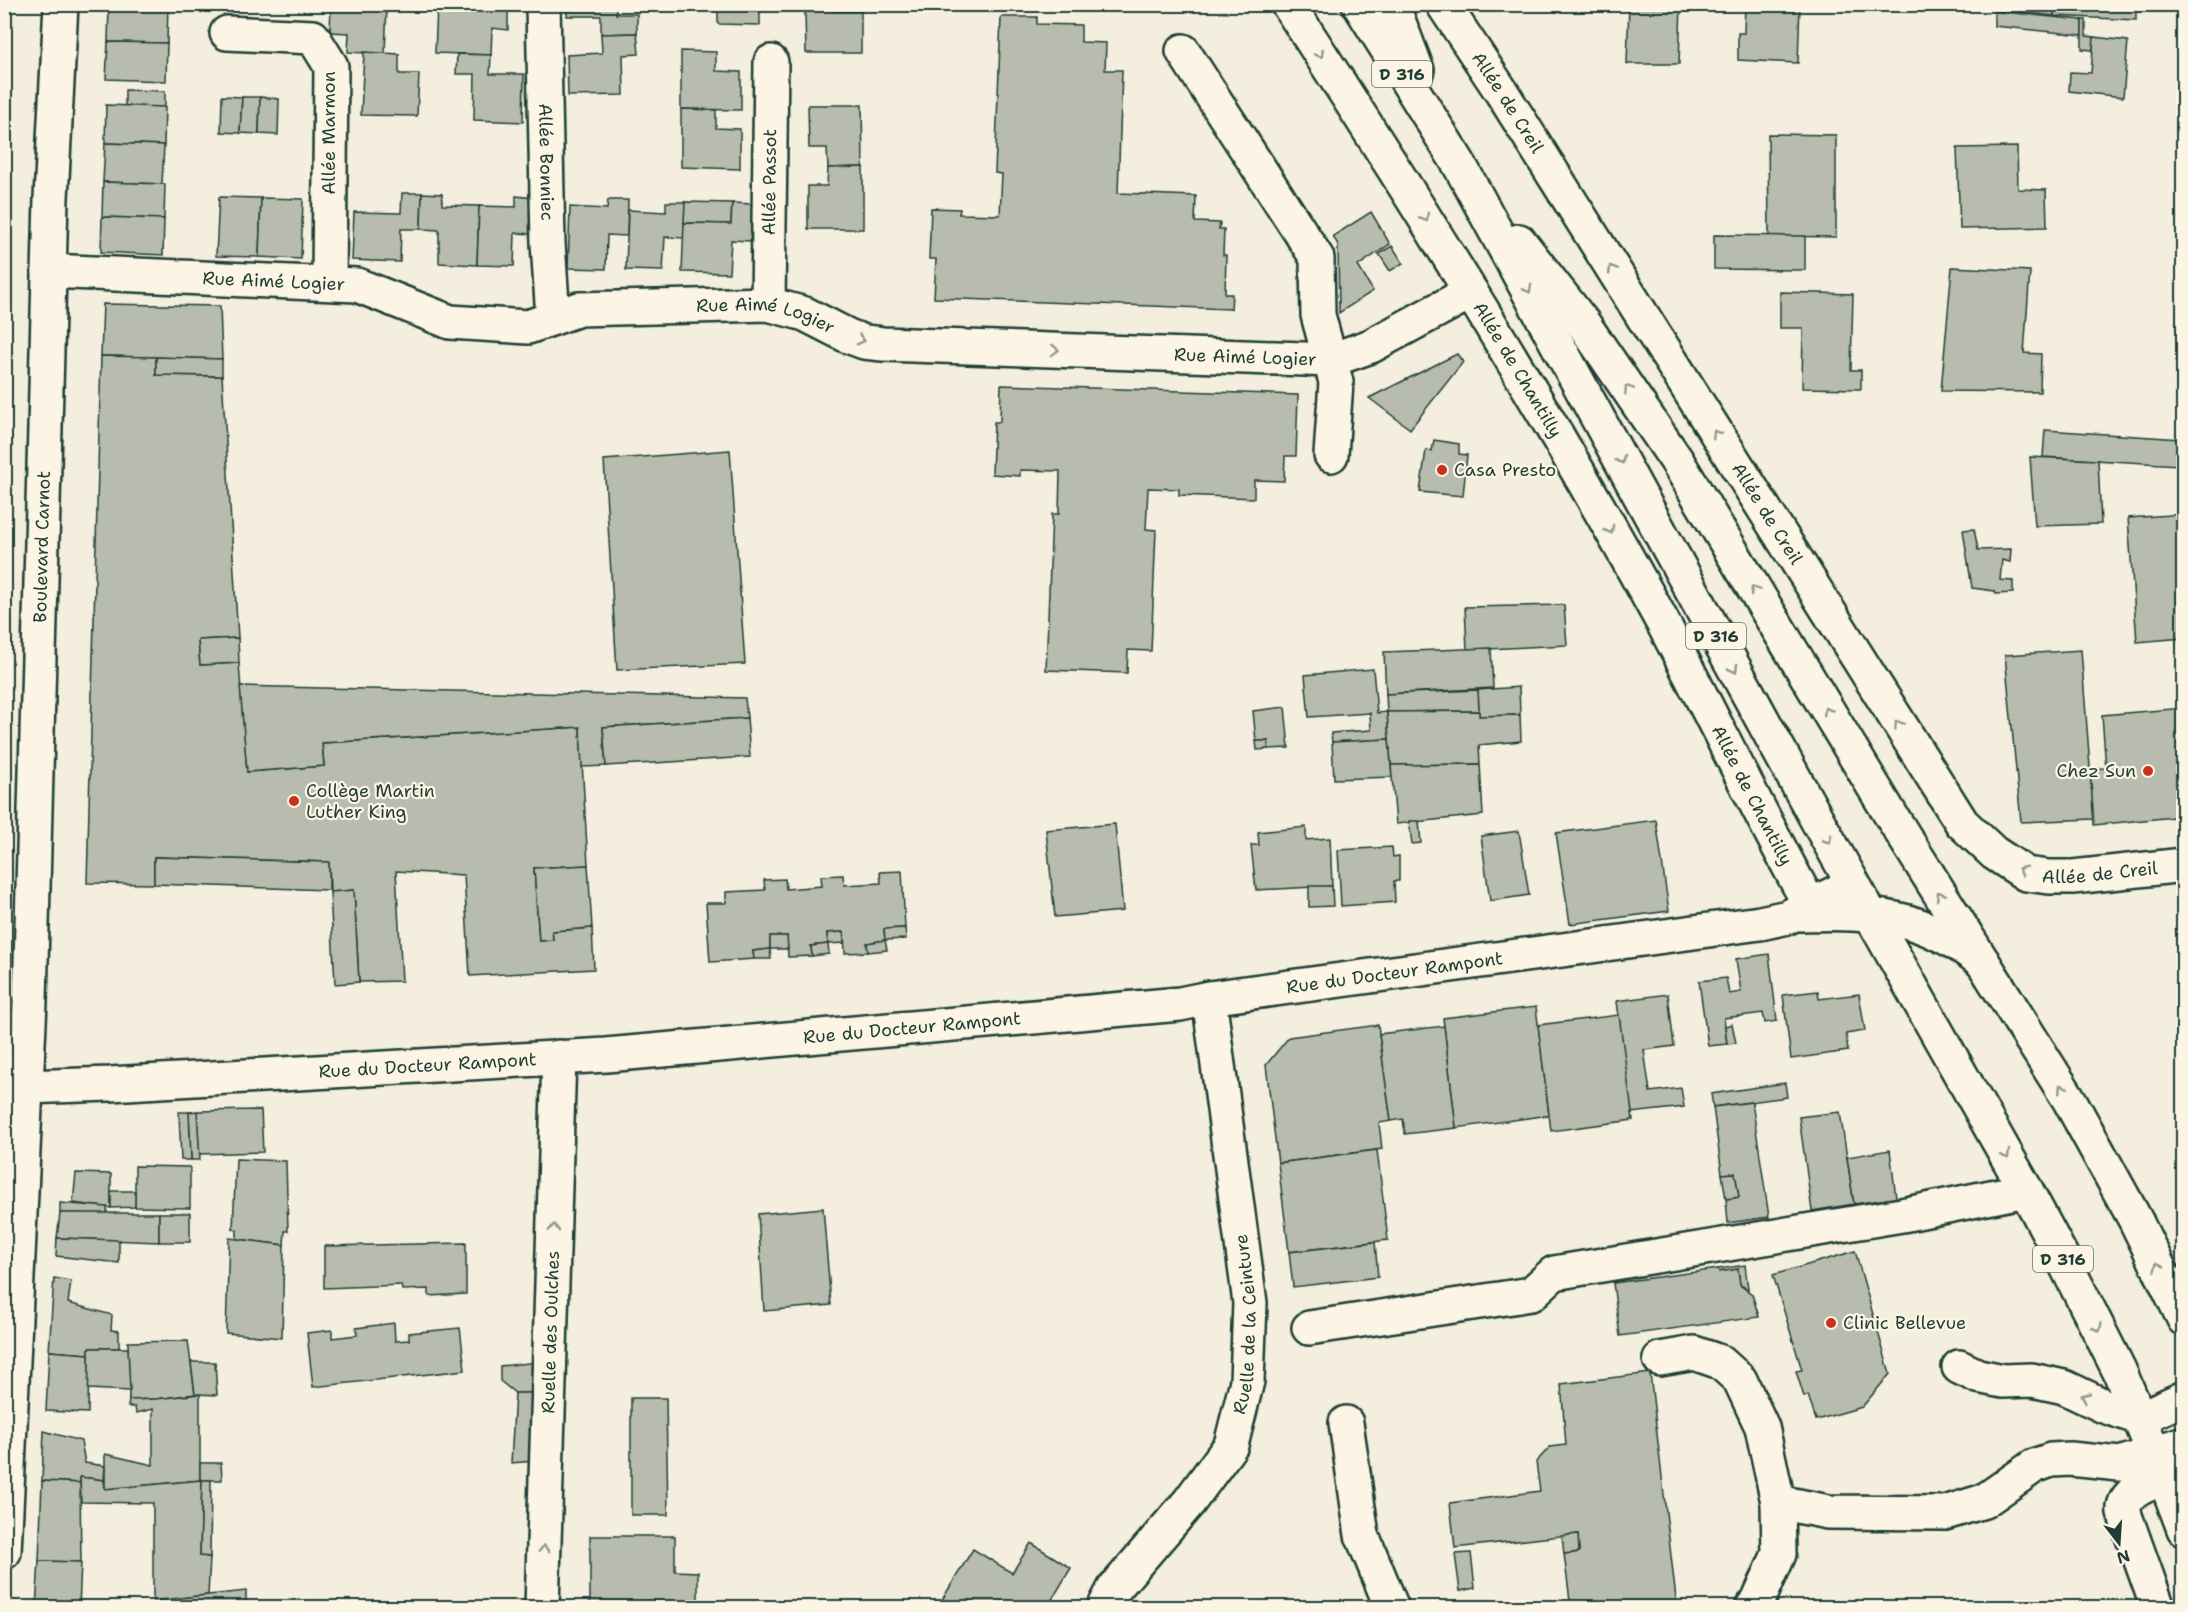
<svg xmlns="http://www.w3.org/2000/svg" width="2188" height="1612" font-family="'Shantell Sans',sans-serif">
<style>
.building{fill:#b8bcae;stroke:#1f3d34;stroke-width:1.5}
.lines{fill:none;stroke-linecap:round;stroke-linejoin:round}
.minor-casing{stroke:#1f3d34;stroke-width:38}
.major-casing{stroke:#1f3d34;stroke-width:38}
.minor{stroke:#fcf5e5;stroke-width:33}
.major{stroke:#fcf5e5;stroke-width:33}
.oneway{stroke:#8e998c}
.poi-dot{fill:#c8321e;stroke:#fcf5e5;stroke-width:2}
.labels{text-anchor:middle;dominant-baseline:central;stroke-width:4.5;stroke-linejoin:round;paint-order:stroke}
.shield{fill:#fcf5e5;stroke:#617469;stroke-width:1.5}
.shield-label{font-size:16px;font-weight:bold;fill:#1f3d34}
.street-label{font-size:18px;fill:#1f3d34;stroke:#fcf5e5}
.poi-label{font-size:18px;fill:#1f3d34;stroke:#fcf5e5;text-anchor:start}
</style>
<rect width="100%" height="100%" fill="#f3eede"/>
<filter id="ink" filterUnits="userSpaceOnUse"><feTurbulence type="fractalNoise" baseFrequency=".0167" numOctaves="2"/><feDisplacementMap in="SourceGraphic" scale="12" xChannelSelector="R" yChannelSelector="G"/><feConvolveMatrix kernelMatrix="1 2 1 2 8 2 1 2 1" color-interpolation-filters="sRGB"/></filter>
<g filter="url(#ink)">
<g class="building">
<polygon points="109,4 168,4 167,43 108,42"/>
<polygon points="331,4 387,4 385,54 348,52 349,33 330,32"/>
<polygon points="437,4 508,4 508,9 437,7"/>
<polygon points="567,4 616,4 616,14 637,14 637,33 601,34 601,16 567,16"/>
<polygon points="718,4 780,4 780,7 760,6 760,25 718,24"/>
<polygon points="780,4 835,4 835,11 861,11 861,53 806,53 805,12 808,12 801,5 799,7 780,7"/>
<polygon points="1629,4 1681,4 1679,64 1627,64"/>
<polygon points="1745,4 1800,4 1798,63 1738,60 1738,33 1744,33"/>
<polygon points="1953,4 2055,4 2054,16"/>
<polygon points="2055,4 2136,4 2136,20 2054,16"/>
<polygon points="437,7 508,9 508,30 492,28 491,55 435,53"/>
<polygon points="1994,11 2082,20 2082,35 1994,26"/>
<polygon points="1001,17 1037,17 1037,24 1081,25 1081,42 1106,43 1105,70 1122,70 1118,193 1196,196 1195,222 1220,223 1219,229 1224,229 1223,255 1226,255 1225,294 1232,294 1231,309 934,298 936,259 929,259 931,208 960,209 959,214 1000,215 1002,174 995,173"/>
<polygon points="2082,20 2086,20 2086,36 2094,37 2093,50 2082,49"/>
<polygon points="637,33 639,54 623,55 624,95 568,96 567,55 602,53 601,34"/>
<polygon points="2094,37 2128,41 2123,97 2069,91 2070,72 2091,73"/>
<polygon points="108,42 167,43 166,81 106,79"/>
<polygon points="681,51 716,52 716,71 741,72 741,110 681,109"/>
<polygon points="364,52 399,54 399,74 419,74 417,116 361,115"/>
<polygon points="457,54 491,55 490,74 524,74 523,122 474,120 475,74 456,74"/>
<polygon points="125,90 165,91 165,107 125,107"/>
<polygon points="222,96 242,97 240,133 221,132"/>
<polygon points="242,97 260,97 259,134 240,133"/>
<polygon points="260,97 279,99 278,135 259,134"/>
<polygon points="106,105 165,107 164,145 105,143"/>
<polygon points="808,105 862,105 863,167 828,168 827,148 809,148"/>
<polygon points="681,109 716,110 716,128 740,129 740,169 681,167"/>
<polygon points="1768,134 1836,135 1836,237 1769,236"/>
<polygon points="105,143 164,145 162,184 103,182"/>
<polygon points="2017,147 2018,189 2046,190 2047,227 1960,229 1957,148"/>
<polygon points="863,167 863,229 808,229 808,186 827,186 828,168"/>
<polygon points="103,182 165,184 164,219 102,217"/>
<polygon points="402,193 422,193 421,229 401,229 400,262 352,260 354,212 401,213"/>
<polygon points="422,193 442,194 442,205 479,206 477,265 439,263 439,230 421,229"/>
<polygon points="516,196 534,198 534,234 515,233 514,266 477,265 479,206 516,207"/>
<polygon points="219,197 261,198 259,257 216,256"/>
<polygon points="261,198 303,199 301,259 259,257"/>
<polygon points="608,200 628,200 627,236 607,235 606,269 568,268 570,207 607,209"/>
<polygon points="666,202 685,202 684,238 665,237 663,271 626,270 628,210 666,212"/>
<polygon points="685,202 732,203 731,224 684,223"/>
<polygon points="732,203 752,204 751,241 731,240 729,273 682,272 684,223 731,224"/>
<polygon points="1371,212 1390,244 1358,266 1373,291 1339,313 1338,245 1333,236"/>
<polygon points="102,217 164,219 163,255 101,252"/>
<polygon points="1714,235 1805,236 1805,270 1714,269"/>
<polygon points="1392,246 1403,263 1390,271 1379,254"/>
<polygon points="1952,267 2030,271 2024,353 2041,354 2040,392 1941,391"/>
<polygon points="1780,292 1853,294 1851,370 1861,370 1861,389 1802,388 1803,328 1780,328"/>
<polygon points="103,304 220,306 222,359 101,356"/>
<polygon points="1457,354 1463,362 1410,429 1369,398"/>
<polygon points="101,356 156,357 156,375 222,376 238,638 198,640 200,665 239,663 247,772 324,766 322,743 580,727 588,865 534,868 539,941 553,940 552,931 592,928 594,969 470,976 464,875 396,871 402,981 359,982 354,890 330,892 329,862 154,857 154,884 87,883"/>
<polygon points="156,357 222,359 222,376 156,375"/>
<polygon points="1001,385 1298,395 1296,456 1285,456 1284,481 1254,480 1254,498 1179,495 1179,489 1148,488 1146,529 1156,530 1151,651 1128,650 1127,673 1046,670 1052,514 1059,514 1060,471 1020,470 1020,476 992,474 994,422 1000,422"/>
<polygon points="2045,430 2181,439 2179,465 2043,457"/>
<polygon points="2181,439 2184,439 2184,465 2179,465"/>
<polygon points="1434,440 1459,444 1459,454 1467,455 1463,496 1420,492 1426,450 1432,451"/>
<polygon points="730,450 745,664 617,670 604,460"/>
<polygon points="2030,457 2098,460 2101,524 2035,526"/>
<polygon points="2184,514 2184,638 2137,642 2128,518"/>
<polygon points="1974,529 1978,550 2011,549 2010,562 2002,560 2000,580 2013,581 2013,593 1996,594 1995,591 1972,588 1963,530"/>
<polygon points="1564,605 1567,645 1467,650 1465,607"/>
<polygon points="238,638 239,663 200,665 198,640"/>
<polygon points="1491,648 1493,688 1386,694 1384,652"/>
<polygon points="2081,650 2094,819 2021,822 2005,655"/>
<polygon points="1373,669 1377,713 1387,712 1389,739 1332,742 1331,733 1371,730 1370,713 1309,717 1305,675"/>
<polygon points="240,686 745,698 747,718 603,727 606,766 582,767 580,727 322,743 324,766 247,772"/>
<polygon points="1519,687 1520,715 1479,716 1478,690"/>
<polygon points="1478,690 1479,711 1387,712 1386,694"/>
<polygon points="1285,707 1289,748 1268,749 1268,741 1256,741 1253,711"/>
<polygon points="2184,708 2184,816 2094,825 2090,769 2106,768 2102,715"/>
<polygon points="1479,711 1479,716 1520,715 1521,741 1479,745 1480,764 1391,765 1387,712"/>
<polygon points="747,718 750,757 606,766 603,727"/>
<polygon points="1389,739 1392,777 1334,779 1332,742"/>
<polygon points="1256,741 1268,741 1268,749 1257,750"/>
<polygon points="1480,764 1483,815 1396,824 1391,765"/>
<polygon points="1656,820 1669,911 1570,924 1556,833"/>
<polygon points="1409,821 1419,821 1421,843 1412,844"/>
<polygon points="1115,824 1123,911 1055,917 1046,830"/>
<polygon points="1306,827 1306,840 1330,838 1332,886 1256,890 1251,845 1259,845 1258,832"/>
<polygon points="1519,831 1529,895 1490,901 1481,836"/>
<polygon points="1392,847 1393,857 1399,856 1399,881 1394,881 1395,902 1341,906 1338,850"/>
<polygon points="154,857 329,862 329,890 154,884"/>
<polygon points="588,865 592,928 552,931 553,940 539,941 534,868"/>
<polygon points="902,871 905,928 884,929 885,940 867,943 868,952 845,953 844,932 827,933 828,944 811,946 812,956 788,957 787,936 770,936 770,949 753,951 754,959 710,962 706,903 726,903 726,892 765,890 764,880 785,879 786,889 822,886 821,876 843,875 844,885 881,883 880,872"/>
<polygon points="1309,886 1332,886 1333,906 1309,907"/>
<polygon points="354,890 359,982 335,984 330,892"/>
<polygon points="2176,927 2184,927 2184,948 2178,949"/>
<polygon points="905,928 906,939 885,940 884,929"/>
<polygon points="844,932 844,943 828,944 827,933"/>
<polygon points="770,936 787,936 788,949 770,949"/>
<polygon points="885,940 887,950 868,952 867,943"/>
<polygon points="828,944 829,954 812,956 811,946"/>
<polygon points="770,949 771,959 754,959 753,951"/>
<polygon points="1769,954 1777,1021 1765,1023 1763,1013 1724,1018 1727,1044 1708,1046 1699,981 1726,978 1729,994 1741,992 1736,959"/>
<polygon points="1818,991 1819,999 1859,994 1865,1031 1846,1034 1848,1051 1791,1059 1783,995"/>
<polygon points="1668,994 1674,1046 1644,1050 1650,1092 1681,1088 1684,1107 1631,1113 1617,1001"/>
<polygon points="1536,1007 1549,1115 1456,1128 1443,1018"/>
<polygon points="1619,1015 1633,1120 1551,1131 1538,1025"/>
<polygon points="1732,1024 1736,1043 1727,1044 1725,1026"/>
<polygon points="1378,1025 1391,1121 1379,1123 1382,1149 1278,1163 1266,1065 1289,1037"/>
<polygon points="1444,1026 1456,1128 1405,1134 1403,1119 1391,1121 1379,1034"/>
<polygon points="1785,1083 1787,1097 1713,1107 1711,1094"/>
<polygon points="1752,1102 1769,1217 1728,1223 1726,1199 1739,1197 1735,1173 1722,1174 1713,1107"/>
<polygon points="261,1110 263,1152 199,1154 197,1111"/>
<polygon points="197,1111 200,1160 191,1160 189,1112"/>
<polygon points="179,1112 189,1112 191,1160 181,1160"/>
<polygon points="1840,1112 1854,1204 1812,1211 1799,1117"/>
<polygon points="1377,1150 1388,1240 1289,1252 1278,1163"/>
<polygon points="1890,1150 1896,1198 1854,1204 1847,1157"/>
<polygon points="236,1159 286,1161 288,1231 285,1231 284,1245 237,1239 237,1230 233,1229"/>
<polygon points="135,1166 190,1167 190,1208 135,1207"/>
<polygon points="76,1173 111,1174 111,1208 73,1203"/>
<polygon points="1735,1173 1739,1197 1726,1199 1722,1174"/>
<polygon points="111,1191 135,1191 135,1207 111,1208"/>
<polygon points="60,1203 107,1207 107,1214 60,1213"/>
<polygon points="823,1208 831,1305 764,1311 758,1214"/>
<polygon points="60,1213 159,1213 159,1242 57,1238"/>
<rect x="159" y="1213" width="31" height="29"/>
<polygon points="57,1238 119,1240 119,1263 56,1256"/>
<polygon points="229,1238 284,1245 282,1338 226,1333"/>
<polygon points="1375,1242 1378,1277 1293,1287 1289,1252"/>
<polygon points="466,1243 466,1294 429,1296 429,1289 402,1290 401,1285 324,1288 324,1246"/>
<polygon points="1855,1251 1890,1374 1862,1407 1816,1420 1808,1395 1804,1397 1796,1371 1802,1370 1773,1275"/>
<polygon points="1745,1265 1748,1289 1740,1285 1738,1269 1719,1272 1718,1269"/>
<polygon points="1718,1269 1719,1272 1738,1269 1740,1285 1752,1294 1759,1317 1620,1336 1613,1283"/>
<polygon points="54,1278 71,1281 68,1303 112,1315 111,1330 119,1331 119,1348 89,1348 89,1354 49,1351"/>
<polygon points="394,1323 395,1341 409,1340 409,1333 460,1328 465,1370 313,1387 307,1333 332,1330 332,1338 357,1335 356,1328"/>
<polygon points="188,1341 195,1394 156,1399 129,1400 128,1342"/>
<polygon points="89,1348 128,1348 130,1391 88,1389"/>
<polygon points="49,1351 89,1354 88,1413 46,1411"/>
<polygon points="191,1362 215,1362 217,1395 195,1394"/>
<polygon points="538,1362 538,1393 515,1393 500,1381 500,1366"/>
<polygon points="1650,1373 1677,1608 1571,1608 1564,1554 1579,1552 1578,1534 1455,1548 1450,1503 1540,1491 1536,1462 1550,1447 1566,1445 1561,1384"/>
<polygon points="515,1393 538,1393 535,1461 511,1463"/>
<polygon points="200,1394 200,1480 105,1489 105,1454 153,1465 153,1409 136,1413 135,1407 128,1407 129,1400 156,1399"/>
<polygon points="631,1398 666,1398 668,1515 631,1515"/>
<polygon points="44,1431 81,1441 85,1463 105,1466 104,1480 80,1477 80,1483 42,1481"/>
<polygon points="200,1463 221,1463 222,1480 200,1480"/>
<polygon points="80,1477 104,1480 105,1489 202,1480 200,1556 210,1557 208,1595 153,1601 153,1503 81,1502"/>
<polygon points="202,1480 211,1480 210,1557 200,1556"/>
<polygon points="42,1481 80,1483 81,1562 39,1561"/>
<polygon points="1578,1534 1579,1552 1564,1554 1562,1536"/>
<polygon points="590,1536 675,1536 675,1571 698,1572 698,1608 590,1608"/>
<polygon points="1031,1543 1071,1568 1047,1608 937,1608 973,1549 1012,1573"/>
<polygon points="1471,1553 1475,1588 1460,1591 1455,1554"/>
<polygon points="39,1561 81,1562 79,1608 36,1608"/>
<polygon points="246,1591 246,1608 180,1608 180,1598"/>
<polygon points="825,1602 825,1608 779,1608"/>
</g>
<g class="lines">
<defs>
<g id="minor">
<path id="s1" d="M543 4 548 243 553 318"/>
<path id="s2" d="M1288 4C1420 207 1548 411 1663 623 1713 717 1759 813 1811 907"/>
<path id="s3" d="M1443 4 1499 88 1962 823 1994 853 2026 874 2049 877H2073L2184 865"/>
<polyline points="227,33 313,37 331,66 329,283"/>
<polyline points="1183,51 1317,258 1318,315 1336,382 1331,455"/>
<path id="s4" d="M49 271 357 285 450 322 528 327 579 309 768 304 805 314 848 336 864 342 883 344 1331 360 1371 346 1471 292"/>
<path id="s5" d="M768 304 771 62"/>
<path d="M1801 914C1876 912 1922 914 1983 962"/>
<path id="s6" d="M4 1078 25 1087 110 1084 606 1055 1180 1004 1209 998 1760 923 1788 917 1853 884"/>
<polyline points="1309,1328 1531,1294 1554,1273 1902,1215 2026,1190"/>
<polyline points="1660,1359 1694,1353 1720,1362 1740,1380 1762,1427 1778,1502 1828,1512 1945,1513 1984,1501 2034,1466 2051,1460 2070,1459 2120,1464 2184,1443"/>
<polyline points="1959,1367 1978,1376 2003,1381 2032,1380 2064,1387 2104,1406 2140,1418"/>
<polyline points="1346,1423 1362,1535 1392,1608"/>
<path id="s7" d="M4 1552 30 1002 51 198 61 4"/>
<path id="s8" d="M542 1608 559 1057"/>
<path id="s9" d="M1104 1608 1114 1589 1189 1502 1231 1445 1247 1381 1250 1303 1209 998"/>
<polyline points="1752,1608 1758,1601 1779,1554 1778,1502"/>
<path d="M2158 1608 2124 1513C2121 1487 2164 1479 2184 1472"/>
</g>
<g id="major">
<polyline points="1359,4 1459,164 1821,827 2026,1190 2066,1265 2119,1370 2167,1484 2184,1529"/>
<polyline points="1392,4 1417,70"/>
<polyline points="1519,241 1583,323 1677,461 1892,817 2070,1101 2135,1219 2184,1319"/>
<polyline points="2140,1418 2184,1398"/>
</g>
</defs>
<use href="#minor" class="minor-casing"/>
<use href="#major" class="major-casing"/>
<use href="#minor" class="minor"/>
<use href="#major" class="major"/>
</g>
<defs><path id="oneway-chevron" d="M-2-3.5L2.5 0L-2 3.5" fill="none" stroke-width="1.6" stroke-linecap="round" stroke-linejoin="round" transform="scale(1.5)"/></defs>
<g class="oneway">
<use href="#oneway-chevron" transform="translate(1320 54) rotate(57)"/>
<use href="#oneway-chevron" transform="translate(1425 218) rotate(58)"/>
<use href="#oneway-chevron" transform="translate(1612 269) rotate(-122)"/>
<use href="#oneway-chevron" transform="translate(1528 289) rotate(61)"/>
<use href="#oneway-chevron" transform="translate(861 340) rotate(14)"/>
<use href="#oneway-chevron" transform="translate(1055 350) rotate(2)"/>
<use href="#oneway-chevron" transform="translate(1628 389) rotate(-124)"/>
<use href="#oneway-chevron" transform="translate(1716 434) rotate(-122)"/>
<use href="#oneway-chevron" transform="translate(1621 460) rotate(61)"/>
<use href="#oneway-chevron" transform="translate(1610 530) rotate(61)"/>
<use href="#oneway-chevron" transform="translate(1754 590) rotate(-121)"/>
<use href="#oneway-chevron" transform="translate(1734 669) rotate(61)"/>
<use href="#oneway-chevron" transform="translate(1827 711) rotate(-121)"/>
<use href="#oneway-chevron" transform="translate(1898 724) rotate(-123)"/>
<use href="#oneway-chevron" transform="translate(1828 840) rotate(61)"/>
<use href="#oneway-chevron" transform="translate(2022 870) rotate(-153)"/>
<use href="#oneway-chevron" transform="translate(1940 895) rotate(-122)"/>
<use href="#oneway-chevron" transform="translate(2062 1088) rotate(-122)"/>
<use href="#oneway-chevron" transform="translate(2006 1155) rotate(61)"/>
<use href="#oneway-chevron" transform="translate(554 1228) rotate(-88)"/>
<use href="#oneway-chevron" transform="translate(2158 1266) rotate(-116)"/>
<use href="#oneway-chevron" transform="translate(2098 1328) rotate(63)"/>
<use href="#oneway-chevron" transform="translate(2085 1397) rotate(-155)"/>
<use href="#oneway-chevron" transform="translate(544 1549) rotate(-88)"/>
</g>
</g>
<g class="poi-dot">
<circle cx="1442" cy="470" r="6"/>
<circle cx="2148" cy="771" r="6"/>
<circle cx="294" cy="801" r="6"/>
<circle cx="1831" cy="1323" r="6"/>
</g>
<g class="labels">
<g class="shield">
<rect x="1372" y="61" width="60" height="26" rx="4.5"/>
<rect x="1686" y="623" width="60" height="26" rx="4.5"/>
<rect x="2033" y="1246" width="60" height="26" rx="4.5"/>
</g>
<g class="shield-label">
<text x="1402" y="74">D 316</text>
<text x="1716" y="636">D 316</text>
<text x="2063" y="1259">D 316</text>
</g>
<g class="street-label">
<text stroke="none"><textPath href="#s3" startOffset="118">Allée de Creil</textPath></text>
<text transform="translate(329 133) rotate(-90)">Allée Marmon</text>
<text stroke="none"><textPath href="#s1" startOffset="158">Allée Bonniec</textPath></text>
<text stroke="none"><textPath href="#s5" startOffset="122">Allée Passot</textPath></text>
<text stroke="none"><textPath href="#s4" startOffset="225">Rue Aimé Logier</textPath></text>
<text stroke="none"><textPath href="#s4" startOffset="729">Rue Aimé Logier</textPath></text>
<text stroke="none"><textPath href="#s4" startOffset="1215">Rue Aimé Logier</textPath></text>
<text stroke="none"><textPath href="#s2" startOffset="432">Allée de Chantilly</textPath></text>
<text stroke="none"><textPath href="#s3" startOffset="604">Allée de Creil</textPath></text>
<text stroke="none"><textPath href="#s7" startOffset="1006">Boulevard Carnot</textPath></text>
<text stroke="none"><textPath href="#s2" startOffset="918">Allée de Chantilly</textPath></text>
<text stroke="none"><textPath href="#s3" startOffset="1126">Allée de Creil</textPath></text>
<text stroke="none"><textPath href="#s6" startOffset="1398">Rue du Docteur Rampont</textPath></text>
<text stroke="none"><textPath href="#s6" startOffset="912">Rue du Docteur Rampont</textPath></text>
<text stroke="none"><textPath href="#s6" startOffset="426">Rue du Docteur Rampont</textPath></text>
<text stroke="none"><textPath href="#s9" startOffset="330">Ruelle de la Ceinture</textPath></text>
<text stroke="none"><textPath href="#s8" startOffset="276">Ruelle des Oulches</textPath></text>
</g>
<g class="poi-label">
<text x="1454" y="470">Casa Presto</text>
<text x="2136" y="771" text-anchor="end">Chez Sun</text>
<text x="306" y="791">Collège Martin<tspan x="306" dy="21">Luther King</tspan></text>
<text x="1843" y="1323">Clinic Bellevue</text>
</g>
</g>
<rect width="2188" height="1612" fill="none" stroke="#fcf5e5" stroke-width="24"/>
<rect x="12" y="12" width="2164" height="1588" fill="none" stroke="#1f3d34" stroke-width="2" filter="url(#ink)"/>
<g transform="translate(2119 1543) rotate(163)" stroke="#fcf5e5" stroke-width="4.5" paint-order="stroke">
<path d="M0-4.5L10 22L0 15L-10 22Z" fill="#1f3d34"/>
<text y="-9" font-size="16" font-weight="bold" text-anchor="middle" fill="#1f3d34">N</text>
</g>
</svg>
